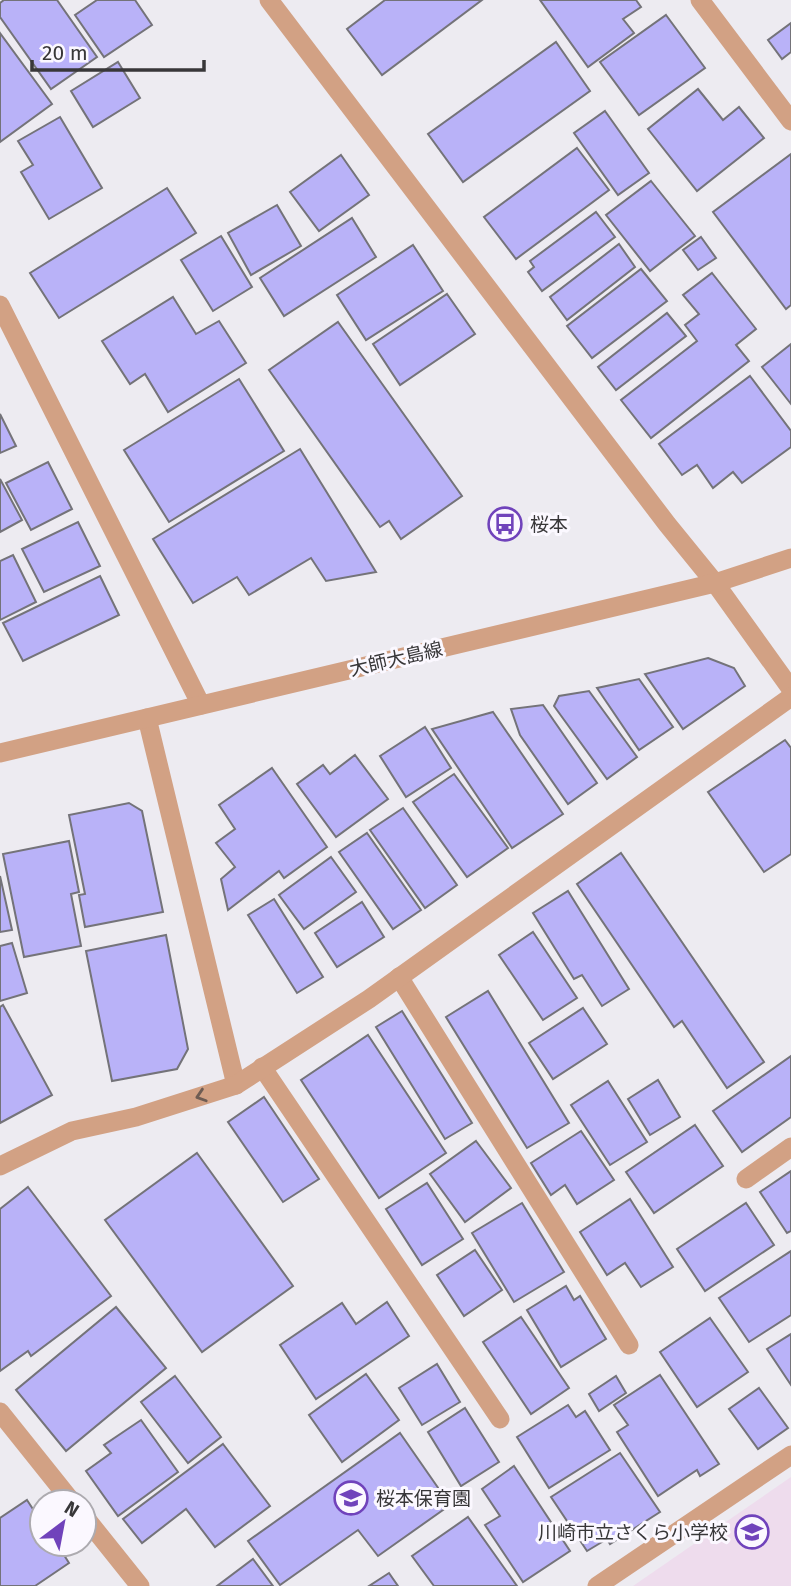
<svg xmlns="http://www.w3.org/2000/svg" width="791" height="1586" font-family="'Fira Sans','Noto Sans JP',sans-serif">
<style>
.education{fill:#eedced}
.building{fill:#b9b2f8;stroke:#747379;stroke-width:2}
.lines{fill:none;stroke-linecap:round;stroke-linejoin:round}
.service{stroke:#d2a184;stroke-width:19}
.minor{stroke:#d2a184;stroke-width:19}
.tertiary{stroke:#d2a184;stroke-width:19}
.oneway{stroke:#6e5c53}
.labels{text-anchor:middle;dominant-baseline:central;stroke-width:6;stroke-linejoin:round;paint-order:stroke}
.poi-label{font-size:19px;fill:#383739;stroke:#fbf8ff;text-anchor:start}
.street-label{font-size:19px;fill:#383739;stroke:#fbf8ff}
</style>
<rect width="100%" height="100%" fill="#edebf1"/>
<polygon class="education" points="791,1477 791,1586 633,1586"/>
<g class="building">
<polygon points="4,0 57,0 97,57 51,89 0,17 0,3"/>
<polygon points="97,0 135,0 152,25 104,57 75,15"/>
<polygon points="385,0 482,0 382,75 347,29"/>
<polygon points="540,0 636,0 641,7 623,19 634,33 588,67"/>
<polygon points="666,15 705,68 639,115 600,62"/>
<polygon points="791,23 791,52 782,59 768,40"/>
<polygon points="0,33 52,104 0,142"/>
<polygon points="556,42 590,91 463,182 428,134"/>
<polygon points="118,62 140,98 93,127 71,91"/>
<polygon points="698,89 723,120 739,107 764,138 697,191 648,129"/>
<polygon points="605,111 649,173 618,195 574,133"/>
<polygon points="60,117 102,188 49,219 21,172 33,165 18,141"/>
<polygon points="577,148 609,190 516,259 484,217"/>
<polygon points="791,154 791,305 786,309 713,212"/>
<polygon points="341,155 369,195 319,231 290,192"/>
<polygon points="651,181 695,236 650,271 606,215"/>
<polygon points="167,188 196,233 59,318 30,273"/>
<polygon points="277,205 301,246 251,275 228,233"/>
<polygon points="596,212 615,237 542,291 528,272 534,267 530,261"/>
<polygon points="352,218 376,257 284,316 260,278"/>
<polygon points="221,236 252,287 213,311 181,260"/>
<polygon points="701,237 716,258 698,270 683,250"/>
<polygon points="619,244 635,267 567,320 550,297"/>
<polygon points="413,245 443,291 366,340 337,295"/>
<polygon points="641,269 667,301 592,358 567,326"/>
<polygon points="712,273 756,329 736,345 749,361 651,438 621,400 697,341 685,325 699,314 683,295"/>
<polygon points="447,294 475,334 400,385 373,344"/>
<polygon points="173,297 196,334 219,321 246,363 168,412 145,374 130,384 102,341"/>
<polygon points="667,313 686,336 616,390 598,367"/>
<polygon points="338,322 462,496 401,539 389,521 380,527 269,370"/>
<polygon points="791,344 791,404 762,367"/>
<polygon points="750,376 791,431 791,447 742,483 733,472 713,488 697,465 682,475 659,444"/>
<polygon points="239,379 284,451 169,522 124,450"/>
<polygon points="0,414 16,446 0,453"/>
<polygon points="300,449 376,572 326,581 311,558 249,595 237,577 193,603 153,539"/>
<polygon points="48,462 72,509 31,530 6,483"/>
<polygon points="0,479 22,520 0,532"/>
<polygon points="78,522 100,566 44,592 22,549"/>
<polygon points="13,555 36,602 0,620 0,561"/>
<polygon points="100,576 119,615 23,661 3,623"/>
<polygon points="708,658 734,668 745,686 683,729 645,674"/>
<polygon points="639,679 673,727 639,750 597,688"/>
<polygon points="589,691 637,757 607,779 554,706 559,696"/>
<polygon points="543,705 597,783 568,804 520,735 511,709"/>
<polygon points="493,712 563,814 512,848 432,729"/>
<polygon points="425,727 451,768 406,797 380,756"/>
<polygon points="785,740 791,748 791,854 764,872 708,792"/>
<polygon points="355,755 388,799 336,837 297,784 323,765 330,774"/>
<polygon points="272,768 327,847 284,878 279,871 228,910 221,879 235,867 216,843 235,829 219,805"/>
<polygon points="454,774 508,848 467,877 413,802"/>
<polygon points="129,803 142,811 163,912 85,927 79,895 85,894 69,815"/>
<polygon points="403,808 457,885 425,908 370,830"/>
<polygon points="367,833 421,910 393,929 339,852"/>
<polygon points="69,841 79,892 71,894 81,946 24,957 3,854"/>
<polygon points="621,853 764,1062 727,1088 682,1021 674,1027 577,884"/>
<polygon points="331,857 356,892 304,929 279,895"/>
<polygon points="0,876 12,930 0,932"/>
<polygon points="568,891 629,989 602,1006 582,975 574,979 533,913"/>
<polygon points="274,899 323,977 297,993 248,915"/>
<polygon points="362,902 384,937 337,967 315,933"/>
<polygon points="533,932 577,998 543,1020 499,955"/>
<polygon points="166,935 188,1049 177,1069 112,1081 86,951"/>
<polygon points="12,943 27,993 0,1001 0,946"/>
<polygon points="488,991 569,1123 527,1148 446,1017"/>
<polygon points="3,1005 52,1095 0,1123 0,1007"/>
<polygon points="583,1008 607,1044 553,1079 529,1043"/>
<polygon points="402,1011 472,1123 445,1139 376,1027"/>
<polygon points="368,1035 446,1153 379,1198 301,1080"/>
<polygon points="791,1056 791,1117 742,1152 713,1111"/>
<polygon points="658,1080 680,1117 650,1135 628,1099"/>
<polygon points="608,1081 647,1142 610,1165 571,1105"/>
<polygon points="264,1097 319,1179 283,1202 228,1122"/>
<polygon points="695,1125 723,1166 654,1213 626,1172"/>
<polygon points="581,1131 614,1180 577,1204 565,1185 551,1195 531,1163"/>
<polygon points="476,1141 511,1188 465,1222 430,1174"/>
<polygon points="197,1153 293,1286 202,1352 105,1220"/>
<polygon points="791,1171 791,1231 787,1233 760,1192"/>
<polygon points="427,1183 463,1239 422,1265 386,1209"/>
<polygon points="28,1187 111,1296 31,1356 28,1351 0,1371 0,1209"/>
<polygon points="630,1199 673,1267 641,1287 625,1263 607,1275 580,1232"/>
<polygon points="522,1203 564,1272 514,1302 472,1233"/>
<polygon points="746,1203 774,1245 705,1291 677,1249"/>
<polygon points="475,1250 502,1290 464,1316 437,1275"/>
<polygon points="791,1251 791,1315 749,1342 719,1298"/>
<polygon points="566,1286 574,1300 580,1296 606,1339 561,1367 527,1310"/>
<polygon points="387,1302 409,1336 316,1399 280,1345 342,1303 356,1324"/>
<polygon points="116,1307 166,1368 66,1451 16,1390"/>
<polygon points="521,1317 569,1388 531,1414 483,1342"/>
<polygon points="710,1318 748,1372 697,1407 660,1352"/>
<polygon points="791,1334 791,1385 767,1349"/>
<polygon points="437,1364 460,1402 422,1425 399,1388"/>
<polygon points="366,1374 399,1420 342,1462 309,1415"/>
<polygon points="660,1375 719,1464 700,1476 697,1470 658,1496 617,1432 628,1425 614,1405"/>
<polygon points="175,1376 221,1437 188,1463 141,1402"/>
<polygon points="616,1376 626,1393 599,1411 589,1394"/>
<polygon points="759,1388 788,1428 758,1449 729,1409"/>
<polygon points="568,1405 576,1417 585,1411 610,1450 549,1488 517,1437"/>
<polygon points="465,1408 499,1462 461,1486 428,1432"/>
<polygon points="141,1420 178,1472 118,1516 86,1471 111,1453 104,1445"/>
<polygon points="400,1433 450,1505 378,1556 358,1530 280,1585 248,1541"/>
<polygon points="223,1444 270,1506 215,1547 186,1509 142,1543 123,1519"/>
<polygon points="620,1453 660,1512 610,1544 607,1539 587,1551 551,1497"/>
<polygon points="514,1466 570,1551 523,1582 485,1525 500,1516 482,1489"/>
<polygon points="27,1500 42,1523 42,1544 57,1544 69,1563 35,1586 0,1586 0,1518"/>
<polygon points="468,1517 517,1586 434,1586 412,1556"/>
<polygon points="253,1559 273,1586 217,1586"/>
<polygon points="389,1573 398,1586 369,1586"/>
</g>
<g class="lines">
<g class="service">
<polyline points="399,977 629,1345"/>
<polyline points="262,1067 500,1419"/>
<polyline points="746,1179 791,1147"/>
</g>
<g class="minor">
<polyline points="269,0 667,524 715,583 791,689"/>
<polyline points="700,0 791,121"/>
<polyline points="0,305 201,705"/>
<polyline points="147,718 236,1085"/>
<polyline points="0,1166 72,1131 136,1117 236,1085 369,999 791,697"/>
<polyline points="0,1412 72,1502"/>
<polyline points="84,1516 140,1586"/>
<polyline points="597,1586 791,1455"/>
</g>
<polyline class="tertiary" points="0,753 715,583 791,558"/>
</g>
<defs><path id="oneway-chevron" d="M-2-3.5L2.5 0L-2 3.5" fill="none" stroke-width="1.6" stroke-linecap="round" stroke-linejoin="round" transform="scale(1.75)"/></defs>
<use class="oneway" href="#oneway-chevron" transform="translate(201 1096) rotate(162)"/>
<defs>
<symbol id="bus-ring" viewBox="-11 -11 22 22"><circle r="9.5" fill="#fbf8ff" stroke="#7043bb" stroke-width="1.5"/><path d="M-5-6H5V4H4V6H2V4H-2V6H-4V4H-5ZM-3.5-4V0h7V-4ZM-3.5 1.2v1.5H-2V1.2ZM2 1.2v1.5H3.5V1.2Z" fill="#7043bb"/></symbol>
<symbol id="school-ring" viewBox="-11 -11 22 22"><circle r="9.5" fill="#fbf8ff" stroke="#7043bb" stroke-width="1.5"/><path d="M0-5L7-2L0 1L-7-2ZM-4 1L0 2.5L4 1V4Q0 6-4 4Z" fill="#7043bb"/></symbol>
</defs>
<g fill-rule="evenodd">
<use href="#bus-ring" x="486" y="505" width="38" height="38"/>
<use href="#school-ring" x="332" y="1479" width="38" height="38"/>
<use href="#school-ring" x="733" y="1513" width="38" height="38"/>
</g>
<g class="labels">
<g class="poi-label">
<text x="530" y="524">桜本</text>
<text x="376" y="1498">桜本保育園</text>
<text x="728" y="1532" text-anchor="end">川崎市立さくら小学校</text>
</g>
<g class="street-label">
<text transform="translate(396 659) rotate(-13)">大師大島線</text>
</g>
</g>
<g transform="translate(63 1523) rotate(32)"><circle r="33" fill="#fbf8ff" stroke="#adabb0" stroke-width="2"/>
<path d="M0-5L12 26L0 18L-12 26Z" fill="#7043bb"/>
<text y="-10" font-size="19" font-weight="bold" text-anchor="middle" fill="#383739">N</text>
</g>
<path d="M32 60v10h172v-10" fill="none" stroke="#383739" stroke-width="3.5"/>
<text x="42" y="60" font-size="21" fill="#383739" stroke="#fbf8ff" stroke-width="5" paint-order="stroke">20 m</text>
</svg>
